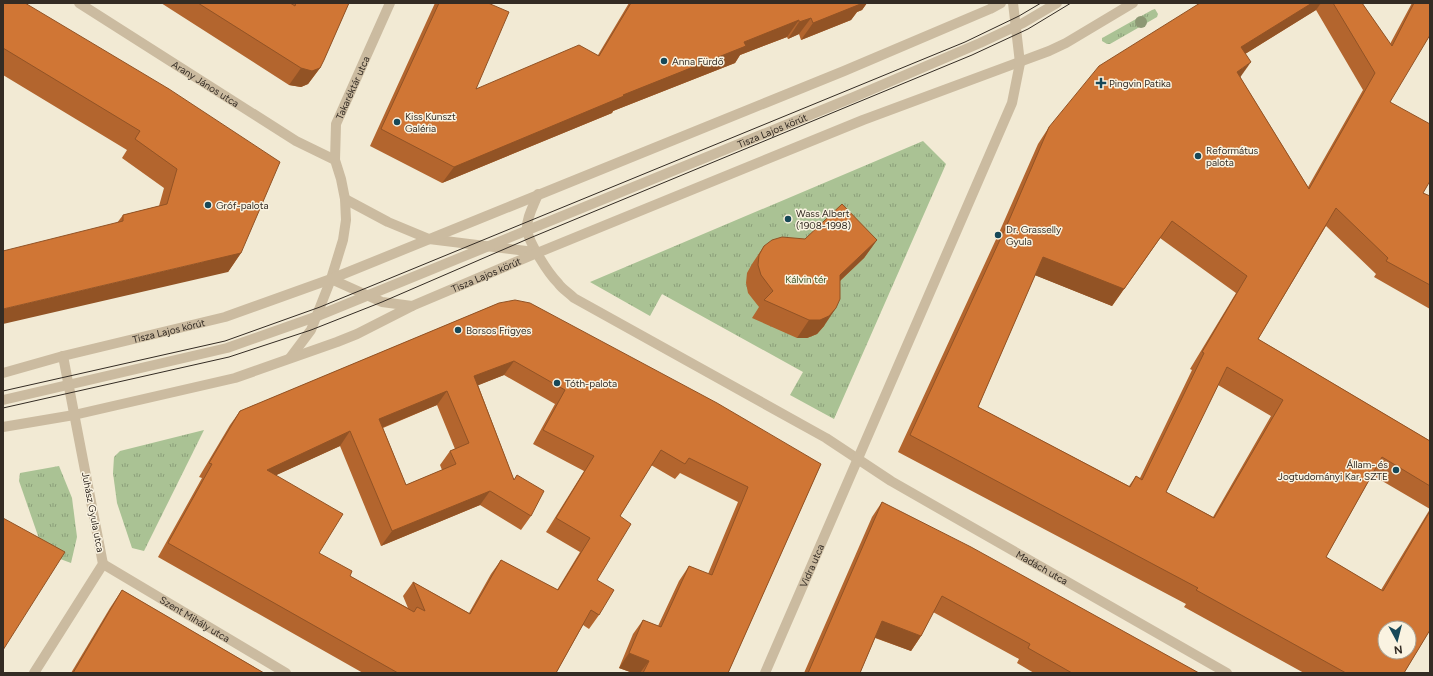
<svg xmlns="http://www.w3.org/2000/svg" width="1433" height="676" font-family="Figtree,sans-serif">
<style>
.grass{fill:url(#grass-tufts)}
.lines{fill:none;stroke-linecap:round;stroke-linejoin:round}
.minor{stroke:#cbbba0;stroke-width:10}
.tram{stroke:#342c24;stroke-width:1}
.tree{fill:#8d9874}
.wall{fill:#b3652e;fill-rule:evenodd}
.shaded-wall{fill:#925325}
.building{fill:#d07635;stroke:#925325;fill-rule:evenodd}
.poi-dot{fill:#174858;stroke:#faf3e1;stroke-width:1.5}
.labels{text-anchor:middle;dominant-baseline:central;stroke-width:3;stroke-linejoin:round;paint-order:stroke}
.poi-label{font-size:10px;fill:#342c24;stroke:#faf3e1;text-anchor:start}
.street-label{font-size:10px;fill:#342c24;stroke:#faf3e1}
.park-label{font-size:10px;fill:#3b5426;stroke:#faf3e1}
</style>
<defs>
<pattern id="grass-tufts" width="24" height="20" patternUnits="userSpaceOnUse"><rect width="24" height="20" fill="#aac294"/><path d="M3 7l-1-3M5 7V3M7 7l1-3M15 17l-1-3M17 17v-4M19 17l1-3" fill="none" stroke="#8b9e79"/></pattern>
</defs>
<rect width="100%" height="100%" fill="#f2ead4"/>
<g class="grass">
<polygon points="1155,9 1158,14 1157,17 1110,44 1107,44 1102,41 1102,38 1104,37 1152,10"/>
<polygon points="923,141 946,164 834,419 790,395 803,372 662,294 650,316 590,282"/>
<polygon points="204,430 144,551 132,548 117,503 113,473 114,457 120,451"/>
<polygon points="59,466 72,498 77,537 71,563 44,553 19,481 20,473"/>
</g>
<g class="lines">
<g class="minor">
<path id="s1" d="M79 3 296 141 335 160"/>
<path id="s2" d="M538 194C534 205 526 218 527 230 529 243 548 273 558 283 562 289 569 293 574 298L826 438 891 481 1227 673"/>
<polyline points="345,199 388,222 429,239 535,252"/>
<polyline points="331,279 382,302 412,306"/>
<path id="s3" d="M290 358 311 330 331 279 343 240 346 220 345 199 341 179 335 160 336 124 390 3"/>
<path id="s4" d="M3 373 63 356 225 317 331 279 844 71 990 9 1001 3"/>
<path id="s5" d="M3 400 227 348 315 317 854 97 980 43 1023 23 1057 3"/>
<path id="s6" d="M3 427 74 415 235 378 337 342 357 334 412 306 537 253 863 120 1049 51 1066 43 1133 3"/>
<path id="s7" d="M103 564 286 673"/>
<polyline points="34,673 103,564 63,356"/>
<path id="s8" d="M765 673 1012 103 1020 63 1013 3"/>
</g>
<g class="tram">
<polyline points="3,391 225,341 320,307 965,42 1019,16 1041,3"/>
<polyline points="3,408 229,357 311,330 382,302 530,238 972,55 1028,29 1071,3"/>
</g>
</g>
<circle class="tree" cx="1141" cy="22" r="6"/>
<g class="wall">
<polygon points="3,3 169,89 241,253 228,272 117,223 123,215 159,206 164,188 122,158 127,150 3,75"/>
<polygon points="161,3 290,3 292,4 292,3 349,3 320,68 308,84 301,87 289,85"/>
<polygon points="435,3 488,3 476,89 598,55 629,3 867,3 862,10 857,12 851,20 801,40 799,34 788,39 787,37 740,55 735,63 613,111 612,113 442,183 370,146"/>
<path d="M1200 3H1362L1390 44 1412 3H1430L1390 102 1423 193 1430 196V309L1374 277 1376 274 1326 226 1258 339 1430 441V630L1404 673H1304L1184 607 1186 604 898 452 998 235 1038 144 1049 127ZM1316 10 1363 90 1308 187 1240 77 1245 54ZM1160 238 1236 293 1190 369 1192 370 1140 478 1136 476 1129 486 978 407 1035 275 1112 306ZM1218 385 1271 416 1213 517 1166 492ZM1372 475 1430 509 1381 590 1326 557Z"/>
<polygon points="805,239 877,240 864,258 840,281 824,326 817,334 807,338 797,338 752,318 759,307 748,293 746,283 747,273 752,264 764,246"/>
<path d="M499 303 821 464 728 673H633L619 668 633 634 643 620 658 626 679 581 689 566 708 574 738 502 680 473 675 479 651 465 620 516 597 580 599 615 589 629 583 625 556 673H363L158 557 202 478 199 477 230 425 240 411ZM504 375 555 404 533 444 584 471 546 532 580 552 557 590 501 560 491 574 469 613 413 582 403 596 408 608 350 576 319 553 276 475 340 446 381 546 480 505 521 530 531 516 517 475 514 480 478 385ZM437 405 455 449 450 451 440 465 442 470 406 485 383 428Z"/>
<polygon points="882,502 1199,673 1034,673 1017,663 1019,659 933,612 921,636 911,651 875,638 860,673 804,673 872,517"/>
<polygon points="122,590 264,673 71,673 110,608"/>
</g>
<g class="shaded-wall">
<polygon points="858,3 867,3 862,10 857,12 851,20 801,40 813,23"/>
<polygon points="1312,3 1321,3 1316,10 1229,64 1241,47"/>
<polygon points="811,18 799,34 788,39 799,22"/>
<polygon points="799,20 787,37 740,55 735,63 613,111 612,113 442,183 454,167 623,95 744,42"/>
<polygon points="1251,62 1239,79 1237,72"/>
<polygon points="301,68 320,68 308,84 301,87 289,85"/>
<polygon points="1172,221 1112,306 1032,274 1043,257"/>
<polygon points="877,240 864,258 827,293 840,275"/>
<polygon points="241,253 228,272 3,324 3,309"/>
<polygon points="836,308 824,326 817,334 807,338 797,338 809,320"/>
<polygon points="514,361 504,375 464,391 474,376"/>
<polygon points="447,391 437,405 369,433 379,419"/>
<polygon points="350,431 340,446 257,484 267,470"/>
<polygon points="490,491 480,505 381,546 392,531"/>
<polygon points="882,621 921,636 911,651 871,636"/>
<polygon points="629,653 649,661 640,673 633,673 619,668"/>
</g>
<g class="building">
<polygon points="3,3 25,3 169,89 280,162 241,253 3,309 3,251 123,221 123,215 167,204 177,169 135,139 140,131 3,48"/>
<polygon points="198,3 290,3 295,6 296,3 349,3 324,60 320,68 312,71 301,68"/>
<polygon points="439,3 488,3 509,12 476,89 579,45 599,56 631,3 863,3 813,23 811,18 799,22 799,20 744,42 746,46 623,95 624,96 454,167 381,129"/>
<path d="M1200 3H1312L1241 47 1251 62 1237 72 1309 189 1375 73 1333 3H1362L1392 46 1414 3H1430V35L1390 102 1430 124V181L1423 193 1430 196V285L1386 261 1388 258 1336 208 1258 339 1430 441V486L1382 457 1326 557 1383 591 1430 511V630L1404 673H1346L1196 590 1198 588 910 435 1010 218 1049 127 1099 66ZM1172 221 1247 276 1202 352 1204 353 1142 480 1136 476 1130 487 978 407 1043 257 1124 289ZM1227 367 1283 400 1214 518 1166 492ZM1385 628H1409V652H1385Z"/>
<polygon points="842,204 877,240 840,275 840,299 836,308 829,316 820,320 809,320 764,300 773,291 761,275 758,265 759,255 764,246 772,240 782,237 805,239"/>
<path d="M515 300 530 303 717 403 821 464 728 673H643L649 661 629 653 643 620 661 627 689 566 712 575 748 487 689 458 685 464 661 450 620 516 631 524 597 580 614 590 599 615 591 610 556 673H398L168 543 212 464 209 463 240 411 499 303ZM514 361 565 390 543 430 594 456 556 518 590 538 558 590 501 560 470 614 413 582 425 611 417 607 414 612 350 576 352 571 319 553 343 514 267 470 350 431 392 531 490 491 531 516 544 491 517 475 514 480 474 376ZM447 391 469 443 450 451 456 464 406 485 379 419Z"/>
<polygon points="882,502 971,547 1199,673 1072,673 1028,648 1030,644 942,596 921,636 882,621 860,673 808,673"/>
<polygon points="3,518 65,552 3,650"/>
<polygon points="122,590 264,673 73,673"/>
</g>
<g class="poi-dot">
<circle cx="664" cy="61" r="4"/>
<path d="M1099 77h4v4h4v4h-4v4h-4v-4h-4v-4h4z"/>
<circle cx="397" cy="122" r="4"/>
<circle cx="1198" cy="156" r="4"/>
<circle cx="208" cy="205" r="4"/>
<circle cx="788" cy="219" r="4"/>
<circle cx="998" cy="235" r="4"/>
<circle cx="458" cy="330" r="4"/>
<circle cx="557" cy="383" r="4"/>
<circle cx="1396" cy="470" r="4"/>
</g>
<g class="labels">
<g class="poi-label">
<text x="672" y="61">Anna Fürdő</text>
<text x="1109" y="83">Pingvin Patika</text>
<text x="405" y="116">Kiss Kunszt<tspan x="405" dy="12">Galéria</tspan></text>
<text x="1206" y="150">Református<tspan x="1206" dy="12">palota</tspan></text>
<text x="216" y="205">Gróf-palota</text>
<text x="796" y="213">Wass Albert<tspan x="796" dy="12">(1908-1998)</tspan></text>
<text x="1006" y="229">Dr. Grasselly<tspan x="1006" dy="12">Gyula</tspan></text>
<text x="466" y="330">Borsos Frigyes</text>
<text x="565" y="383">Tóth-palota</text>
<text x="1388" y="464" text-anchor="end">Állam- és<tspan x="1388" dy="12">Jogtudományi Kar, SZTE</tspan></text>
</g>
<g class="street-label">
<text stroke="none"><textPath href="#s1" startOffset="150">Arany János utca</textPath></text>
<text stroke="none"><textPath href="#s3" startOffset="288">Takaréktár utca</textPath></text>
<text stroke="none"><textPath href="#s5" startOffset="817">Tisza Lajos körút</textPath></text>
<text stroke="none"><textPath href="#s6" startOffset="509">Tisza Lajos körút</textPath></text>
<text stroke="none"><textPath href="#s4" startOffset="171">Tisza Lajos körút</textPath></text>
<text transform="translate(93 512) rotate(79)">Juhász Gyula utca</text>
<text stroke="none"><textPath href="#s8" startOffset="117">Vidra utca</textPath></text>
<text stroke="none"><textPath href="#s2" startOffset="662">Madách utca</textPath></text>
<text stroke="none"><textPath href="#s7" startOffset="107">Szent Mihály utca</textPath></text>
</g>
<g class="park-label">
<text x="806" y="279">Kálvin tér</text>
</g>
</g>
<rect width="1433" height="676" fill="none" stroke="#342c24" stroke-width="8"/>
<g transform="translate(1397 640) rotate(173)"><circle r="19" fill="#faf3e1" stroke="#aba395"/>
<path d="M0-3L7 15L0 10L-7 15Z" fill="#174858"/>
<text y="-6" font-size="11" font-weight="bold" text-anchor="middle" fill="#342c24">N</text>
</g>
</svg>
